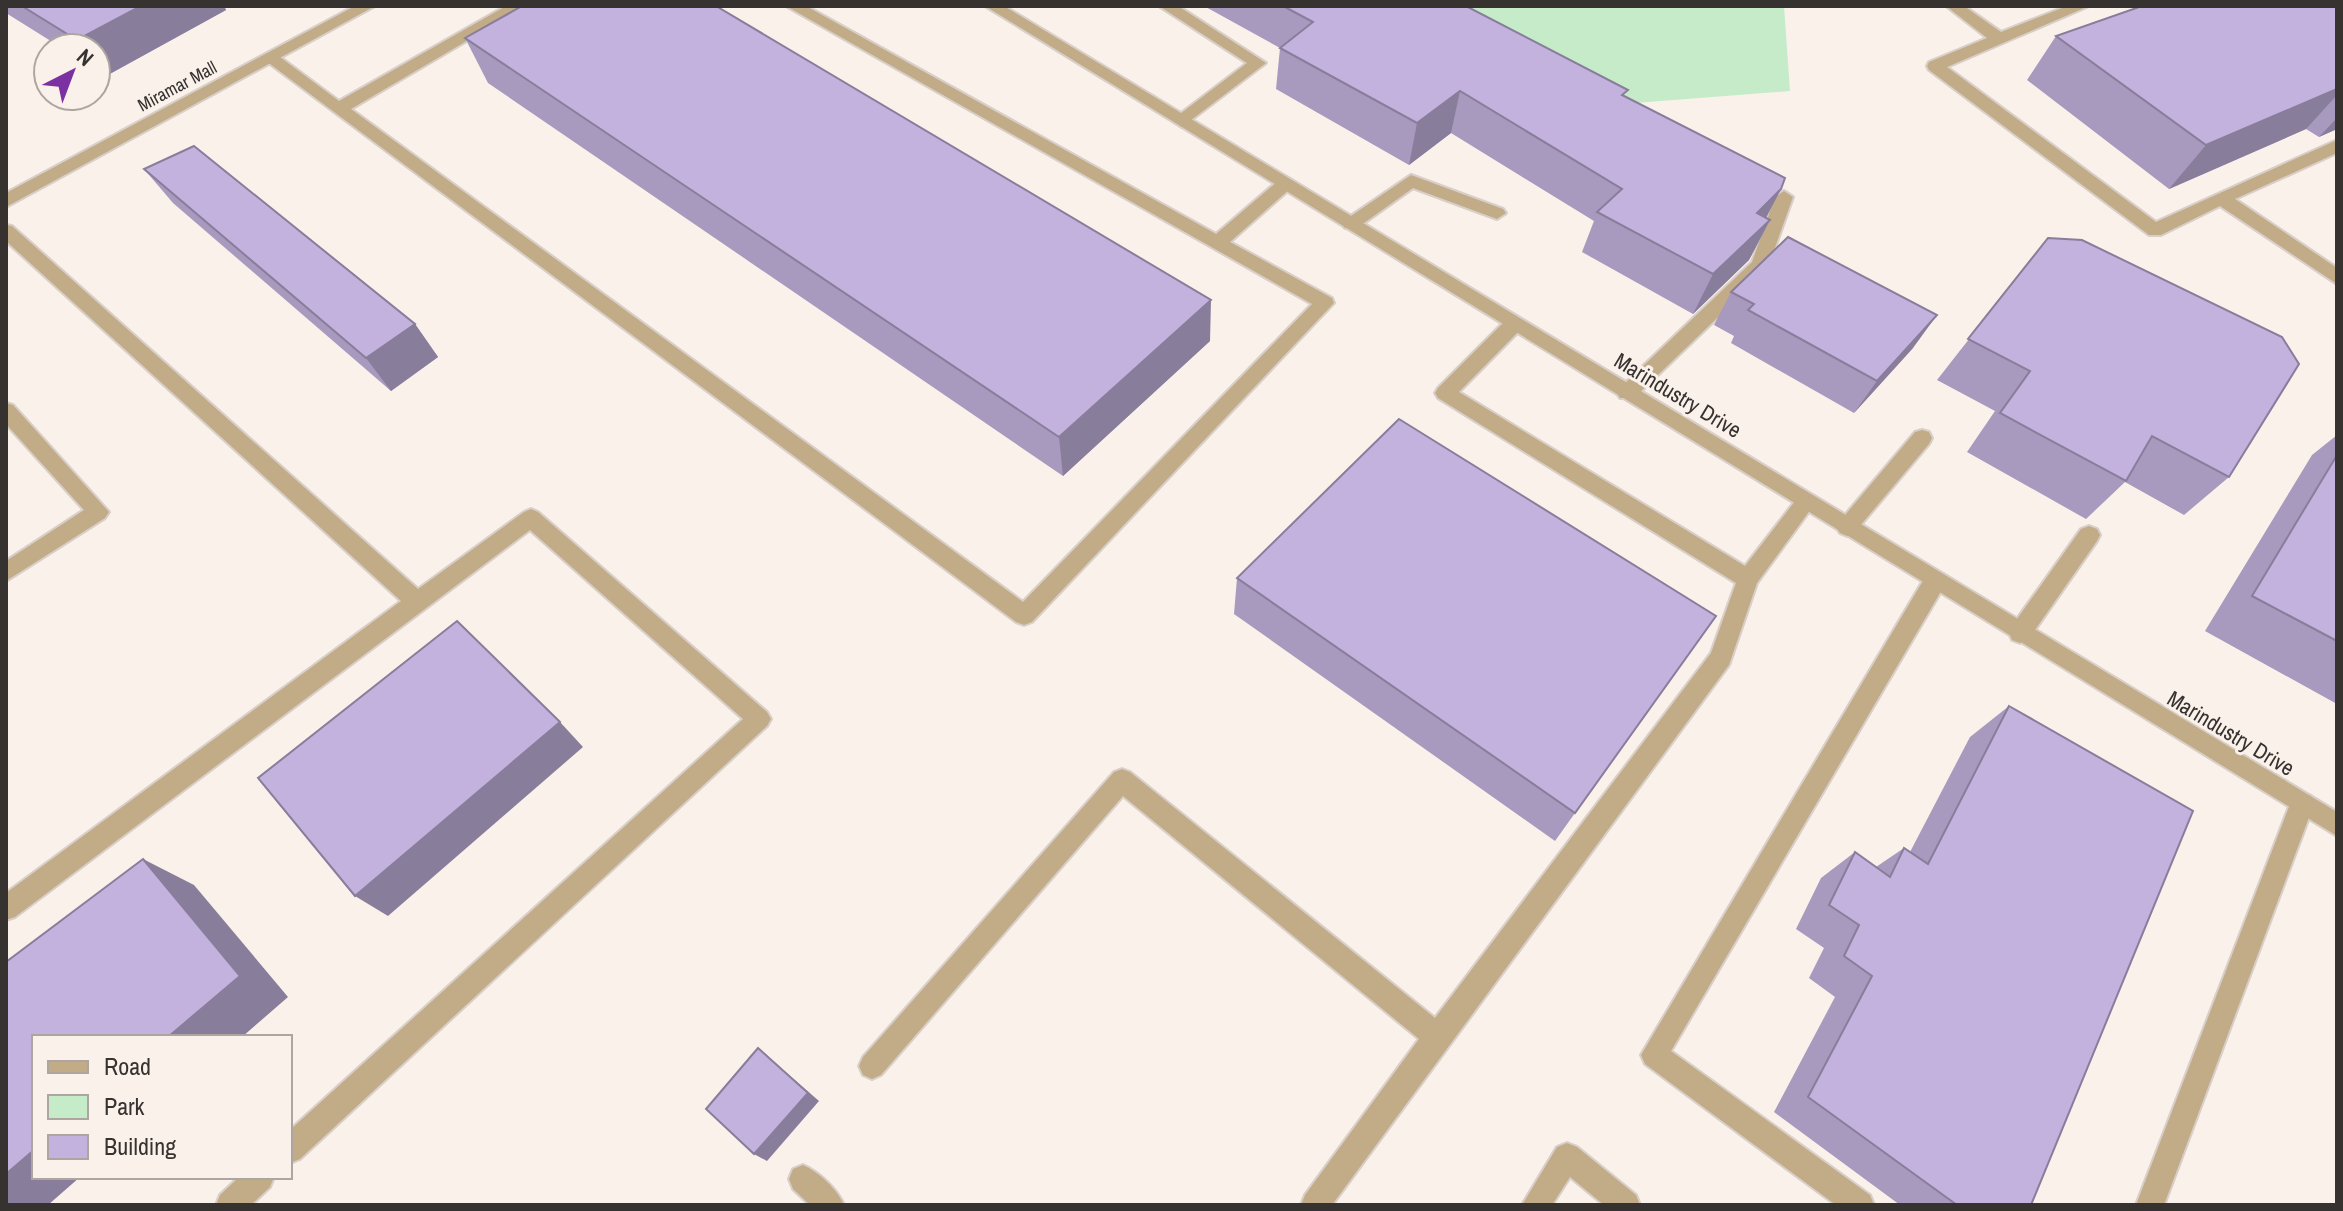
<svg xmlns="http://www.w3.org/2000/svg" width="2343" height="1211" font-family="'Archivo Narrow',sans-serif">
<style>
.green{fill:#c5ebc9}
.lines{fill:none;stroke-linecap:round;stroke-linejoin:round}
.service-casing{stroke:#d8cfc9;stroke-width:4}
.minor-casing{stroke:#d8cfc9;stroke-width:4}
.service{fill:#c2ac88;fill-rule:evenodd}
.minor{fill:#c2ac88;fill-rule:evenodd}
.wall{fill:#a899be}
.shaded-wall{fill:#887d9b}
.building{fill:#c3b2dd;stroke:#887d9b;stroke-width:2}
.labels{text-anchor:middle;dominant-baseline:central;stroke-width:6;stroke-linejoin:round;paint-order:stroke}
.far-street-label{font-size:18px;fill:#363230;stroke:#fbf1eb}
.street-label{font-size:22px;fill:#363230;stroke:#fbf1eb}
</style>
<rect width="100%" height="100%" fill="#fbf1eb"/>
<polygon class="green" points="1400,6 1784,6 1790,91 1596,106"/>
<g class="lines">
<defs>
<g id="service">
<polygon points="506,6 526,6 351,109 1023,602 1312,304 786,6 806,6 1216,234 1279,180 1291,180 1294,184 1291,188 1230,242 1332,298 1334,303 1032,622 1024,625 1016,622 262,58 270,53 276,54 339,101"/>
<polygon points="1159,6 1178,6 1266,63 1182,127 1173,121 1176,117 1247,63"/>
<polygon points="1946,6 1964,6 2001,32 2067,6 2089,6 1947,67 2156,222 2337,140 2337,153 2235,199 2337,268 2337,284 2220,206 2161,235 2149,235 1929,70 1927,66 1929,62 1987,38"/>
<polygon points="1411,175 1503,209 1506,213 1497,219 1413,188 1357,228 1345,228 1342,224 1345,220"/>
<polygon points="1784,191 1793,197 1767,270 1634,398 1620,398 1617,393 1620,388 1752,262 1775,197"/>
<polygon points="6,225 12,226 418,589 524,512 531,509 538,512 767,712 771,719 767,726 300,1159 290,1163 290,1130 743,719 530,530 15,917 6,920 6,893 401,601 6,241"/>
<polygon points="1514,317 1524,324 1521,329 1459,392 1745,566 1799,496 1806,493 1813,496 1816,502 1757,583 1729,665 1332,1205 1301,1205 1305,1195 1419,1039 1123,796 881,1075 872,1079 863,1075 859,1066 863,1057 1114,772 1122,769 1130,772 1435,1018 1711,653 1736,583 1438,398 1435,393 1438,388 1507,319"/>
<polygon points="6,403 13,405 109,512 105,518 6,581 6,561 84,510 6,424"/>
<polygon points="1922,430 1929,432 1932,438 1929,444 1854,533 1847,536 1840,533 1836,527 1840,521 1915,432"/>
<polygon points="2089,526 2097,529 2100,535 2097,541 2028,640 2020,643 2012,640 2009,633 2012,626 2081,529"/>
<polygon points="1935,572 1943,574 1946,581 1943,588 1671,1051 1870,1195 1874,1205 1836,1205 1645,1064 1641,1055 1927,574"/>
<polygon points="2302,793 2311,796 2314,804 2164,1205 2136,1205 2290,804 2293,796"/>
<polygon points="1567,1143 1577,1147 1636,1195 1640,1205 1604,1205 1570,1177 1552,1205 1522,1205 1557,1147"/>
<path d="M803 1165C819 1172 837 1189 844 1205H810L793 1189 789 1179 793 1169Z"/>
<polygon points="239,1177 274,1177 270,1187 251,1205 216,1205 220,1195"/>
</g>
<g id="minor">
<polygon points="355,6 375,6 6,207 6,193"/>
<polygon points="985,6 1004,6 2337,812 2337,836"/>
</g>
</defs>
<use href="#service" class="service-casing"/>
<use href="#minor" class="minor-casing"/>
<use href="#service" class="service"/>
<use href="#minor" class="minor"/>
</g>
<g class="wall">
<polygon points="6,6 224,6 226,10 106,76 96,69 96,48 62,48 6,13"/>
<polygon points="1204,6 1466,6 1625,96 1781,189 1766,218 1770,220 1749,260 1693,314 1582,252 1594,221 1451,133 1409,165 1276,89 1280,48"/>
<polygon points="2337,6 2337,129 2319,137 2306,129 2169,189 2027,80 2056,36"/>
<polygon points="465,38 1210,341 1063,476 488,83"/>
<polygon points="144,169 415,324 438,357 391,391 173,203"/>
<polygon points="2048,238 2229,477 2184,515 2125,482 2086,519 1967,452 1995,411 1937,380"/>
<polygon points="1731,292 1913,348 1854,413 1731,343 1734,336 1714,325"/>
<polygon points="2337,435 2337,704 2205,631 2312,455"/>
<polygon points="1237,578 1716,616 1555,841 1234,614"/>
<polygon points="2009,706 2031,1205 1900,1205 1774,1112 1835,997 1809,978 1824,948 1796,929 1821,878 1855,852 1876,867 1904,848 1910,852 1970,737"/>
</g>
<g class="shaded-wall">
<polygon points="141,6 224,6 226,10 106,76 96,64 96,48 83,48 77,40"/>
<polygon points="2337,89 2337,95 2306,129 2169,189 2206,145"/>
<polygon points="1460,91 1451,133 1409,165 1417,123"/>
<polygon points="2337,118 2337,129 2319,137"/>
<polygon points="1781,189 1760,229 1770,220 1749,260 1693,314 1713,274 1757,213"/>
<polygon points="1211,300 1210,341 1063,476 1059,437"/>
<polygon points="1937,315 1913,348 1854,413 1877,381"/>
<polygon points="415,324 438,357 391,391 366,358"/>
<polygon points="560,722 583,747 388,916 355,896"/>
<polygon points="143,859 194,885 288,997 242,1037 168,1037"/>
<polygon points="758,1048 819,1101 767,1161 754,1154"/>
<polygon points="34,1150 34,1177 80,1177 48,1205 6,1205 6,1174"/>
</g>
<g class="building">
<polygon points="22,6 141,6 77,40"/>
<polygon points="522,6 716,6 1211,300 1059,437 465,38"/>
<polygon points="1283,6 1466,6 1628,90 1622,95 1785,178 1781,189 1757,213 1770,220 1713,274 1597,212 1622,189 1460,91 1417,123 1280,48 1313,22"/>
<polygon points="2142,6 2337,6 2337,89 2206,145 2056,36"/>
<polygon points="194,146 415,324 366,358 144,169"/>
<polygon points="1788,237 1937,315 1877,381 1748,310 1754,304 1731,292"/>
<polygon points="2048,238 2082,240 2282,337 2299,364 2229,477 2152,436 2126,481 2000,413 2030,371 1968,339"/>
<polygon points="1399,419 1716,616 1575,813 1237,578"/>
<polygon points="2337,455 2337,641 2252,596"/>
<polygon points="457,621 560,722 355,896 258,778"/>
<polygon points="2009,706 2193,811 2031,1205 1957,1205 1808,1097 1872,976 1844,956 1859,925 1829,905 1855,852 1890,877 1904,848 1928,864"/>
<polygon points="143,859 240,976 168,1037 34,1037 34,1150 6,1174 6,962"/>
<polygon points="758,1048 808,1093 754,1154 706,1109"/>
</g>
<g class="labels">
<g class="far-street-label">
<text transform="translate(177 86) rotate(-28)">Miramar Mall</text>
</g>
<g class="street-label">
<text transform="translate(1678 395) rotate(31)">Marindustry Drive</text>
<text transform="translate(2231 733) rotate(31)">Marindustry Drive</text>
</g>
</g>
<rect width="2343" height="1211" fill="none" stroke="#363230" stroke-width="16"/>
<rect x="32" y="1035" width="260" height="144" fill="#fbf1eb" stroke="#aca5a0" stroke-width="2"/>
<rect x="48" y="1061" width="40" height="12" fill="#c2ac88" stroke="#aca5a0" stroke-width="2"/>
<text x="104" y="1075" font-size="24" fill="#363230">Road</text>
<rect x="48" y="1095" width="40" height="24" fill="#c5ebc9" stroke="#aca5a0" stroke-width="2"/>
<text x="104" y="1115" font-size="24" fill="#363230">Park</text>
<rect x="48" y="1135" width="40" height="24" fill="#c3b2dd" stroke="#aca5a0" stroke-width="2"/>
<text x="104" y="1155" font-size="24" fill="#363230">Building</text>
<g transform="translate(72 72) rotate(42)"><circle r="38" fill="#fbf1eb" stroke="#aca5a0" stroke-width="2"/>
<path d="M0-6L14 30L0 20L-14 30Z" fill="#7b31a2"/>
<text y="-12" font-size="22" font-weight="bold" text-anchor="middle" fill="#363230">N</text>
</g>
</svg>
